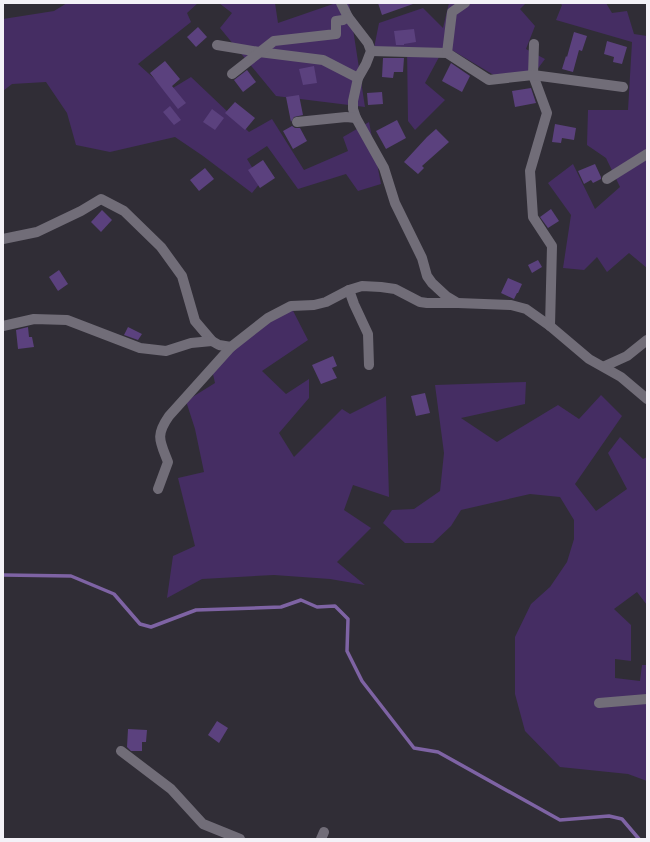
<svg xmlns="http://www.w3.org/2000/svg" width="650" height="842" font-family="'PT Sans',sans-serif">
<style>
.green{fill:#452d63}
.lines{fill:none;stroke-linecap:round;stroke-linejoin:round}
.stream{stroke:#7e63a4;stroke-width:3.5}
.building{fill:#5b417e}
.minor{stroke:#716d78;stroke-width:10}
</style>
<rect width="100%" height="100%" fill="#302d36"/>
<g class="green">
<polygon points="67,3 198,3 187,13 191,22 138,64 168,91 191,77 249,132 272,119 304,170 348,151 343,137 369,122 381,184 358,191 346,174 298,189 267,146 247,159 261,182 252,193 203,156 175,137 110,152 76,145 67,113 46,82 12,84 3,91 3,19 54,11"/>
<polygon points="219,3 275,3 278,23 336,3 349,3 365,107 276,96 220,28 232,13"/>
<polygon points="449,3 526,3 520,9 535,26 526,49 545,59 536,71 497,77 445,46 425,83 445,100 415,130 408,121 407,47 374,48 379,23 423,8 443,28"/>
<polygon points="560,3 606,3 612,13 627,11 634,34 647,36 647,268 629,253 607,272 597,257 584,270 563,268 571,215 548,183 573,164 595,209 620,187 606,158 587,145 588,110 628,110 632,42 556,20 562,5"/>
<polygon points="289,303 308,340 262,371 286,394 309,379 309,398 279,433 294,457 342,409 350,414 386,396 389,497 353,485 344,510 371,528 337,562 365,585 330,579 274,575 202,579 167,598 173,556 195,546 178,478 204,472 195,429 186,401 215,383 211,365"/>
<polygon points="526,382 525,404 461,418 497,442 558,405 579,419 601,395 622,416 575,484 596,511 627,489 608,453 620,437 643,459 647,457 647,605 637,592 614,609 631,625 631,661 615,659 615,678 640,681 642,665 647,665 647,781 628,774 560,767 525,731 515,694 515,637 531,604 550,587 567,562 574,539 574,520 560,497 530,494 461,510 451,526 433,543 405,543 383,523 392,510 414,509 440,491 444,453 435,385"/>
</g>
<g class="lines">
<polyline class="stream" points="3,575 71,576 114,594 140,624 151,627 196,610 281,607 301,600 317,607 335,606 348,619 347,651 362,681 414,748 438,752 560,820 609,816 622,819 639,839"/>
</g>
<g class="building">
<polygon points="378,3 413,3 413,4 382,15"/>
<polygon points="198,27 207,37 196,47 187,37"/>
<polygon points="414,29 416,42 404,44 404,45 396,45 394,31"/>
<polygon points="574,32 587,36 582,51 579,50 573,72 562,69 566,56 567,57"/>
<polygon points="607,41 627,47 622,64 613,62 614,57 604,54"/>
<polygon points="383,58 404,58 403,72 394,72 393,78 382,77"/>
<polygon points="165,61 180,79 172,86 186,103 178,109 150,73"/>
<polygon points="451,63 470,76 462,92 442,81"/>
<polygon points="314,66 317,83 303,85 299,69"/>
<polygon points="247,70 256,82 243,92 234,80"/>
<polygon points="531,88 536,103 515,107 512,91"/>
<polygon points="382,92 383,104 368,105 367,93"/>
<polygon points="299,95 303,115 294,117 291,122 286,97"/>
<polygon points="235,102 255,118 245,130 225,113"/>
<polygon points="170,106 181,120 174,125 163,112"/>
<polygon points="212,109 224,118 215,130 203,122"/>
<polygon points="397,120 406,138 386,149 376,131"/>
<polygon points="555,124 576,128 574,140 562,138 561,143 552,142"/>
<polygon points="292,126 295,128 300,128 307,141 293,149 283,131"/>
<polygon points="436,129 449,142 422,166 424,168 418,174 404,162 427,137"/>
<polygon points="263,160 275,178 260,188 248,170"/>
<polygon points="595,164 601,177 601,179 593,183 591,180 584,184 578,171"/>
<polygon points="205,168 214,179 199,191 190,180"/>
<polygon points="551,209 559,221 548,228 540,217"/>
<polygon points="102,210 112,220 101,232 91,222"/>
<polygon points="538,260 542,267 532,273 528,265"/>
<polygon points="59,270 68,284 58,291 49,277"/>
<polygon points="508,278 522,284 518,293 517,293 514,299 501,293"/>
<polygon points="28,327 29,337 32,337 34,347 18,349 16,330"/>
<polygon points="128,327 142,334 138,340 124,335"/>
<polygon points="333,356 337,366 332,368 337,378 321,384 312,365"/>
<polygon points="425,393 430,413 416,416 411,396"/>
<polygon points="217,721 228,728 219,743 208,735"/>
<polygon points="128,729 147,730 146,742 142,742 142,751 131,751 127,747"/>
</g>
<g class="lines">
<g class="minor">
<polyline points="341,3 348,17 368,43 371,51 366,64 358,78 353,101 353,109 356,118 384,168 395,203 422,258 427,276 432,283 446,296 456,302"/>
<polyline points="534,44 533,75 547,113 530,171 533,217 552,246 550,326"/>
<polyline points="217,45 259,52 323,60 358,78"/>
<polyline points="371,51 447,53 489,80 533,75 623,87"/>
<polyline points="447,53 452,12 465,3"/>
<polyline points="232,74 274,41 336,34 336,21 343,20 348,17"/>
<polyline points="297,122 346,117 356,118"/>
<polyline points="607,179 647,154"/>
<polyline points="3,239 37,232 81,211 101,199 124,211 161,247 182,276 195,321 212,341 219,345 231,347"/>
<polyline points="349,290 354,304 368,334 369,365"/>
<polyline points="3,326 34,319 67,320 140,348 166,351 191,343 212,341"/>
<polyline points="605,366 627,356 647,340"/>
<path d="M158 489 168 462C160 441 155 436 169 416L231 347 268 318 291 306 314 305 326 302 349 290 362 286 381 287 395 289 420 302 427 303H458L511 305 526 309 550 326 589 359 621 377 647 399"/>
<polyline points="599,703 647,699"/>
<polyline points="121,751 171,789 203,824 240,839"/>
<polyline points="321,839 324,832"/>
</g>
</g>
<rect width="650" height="842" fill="none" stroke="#f3f1f7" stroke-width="8"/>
</svg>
